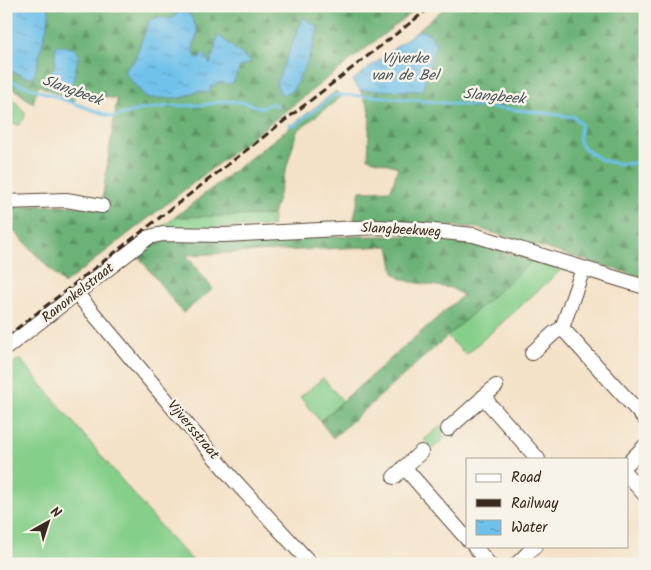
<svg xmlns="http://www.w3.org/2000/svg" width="651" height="570" font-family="Kalam,sans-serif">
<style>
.grass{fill:#86cf8b;stroke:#607c54}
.forest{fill:url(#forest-firs);stroke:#546e4a;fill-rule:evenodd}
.water{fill:url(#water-ripples);stroke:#557684}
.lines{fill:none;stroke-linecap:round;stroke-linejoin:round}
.stream{stroke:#6fc1eb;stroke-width:3}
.minor-casing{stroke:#574638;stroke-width:16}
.minor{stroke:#fff;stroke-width:14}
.rail{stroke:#3b2a1e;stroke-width:3;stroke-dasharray:8 4;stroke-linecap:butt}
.labels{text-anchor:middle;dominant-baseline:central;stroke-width:5;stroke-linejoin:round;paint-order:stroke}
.street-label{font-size:14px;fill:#3b2a1e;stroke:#f7f3e8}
.water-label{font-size:15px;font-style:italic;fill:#4b575c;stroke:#f7f3e8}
</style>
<defs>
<pattern id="forest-firs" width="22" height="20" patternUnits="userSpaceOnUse" patternTransform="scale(1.25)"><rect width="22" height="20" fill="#6cb277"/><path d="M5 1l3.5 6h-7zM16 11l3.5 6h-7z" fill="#5a9161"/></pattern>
<pattern id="water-ripples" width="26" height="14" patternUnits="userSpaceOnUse" patternTransform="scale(1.25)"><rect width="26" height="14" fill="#6fc1eb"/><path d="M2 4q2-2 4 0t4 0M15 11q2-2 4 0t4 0" fill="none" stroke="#5c9dbe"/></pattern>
</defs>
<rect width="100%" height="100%" fill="#f7f3e8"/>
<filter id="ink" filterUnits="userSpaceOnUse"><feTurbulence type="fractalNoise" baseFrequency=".02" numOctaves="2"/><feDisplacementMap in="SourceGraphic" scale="10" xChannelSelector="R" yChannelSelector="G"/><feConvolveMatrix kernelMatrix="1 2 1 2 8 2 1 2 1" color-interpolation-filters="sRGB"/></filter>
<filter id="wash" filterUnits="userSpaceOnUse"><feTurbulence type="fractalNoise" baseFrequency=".0096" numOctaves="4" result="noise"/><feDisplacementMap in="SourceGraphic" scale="20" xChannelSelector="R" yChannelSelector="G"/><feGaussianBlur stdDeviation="1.12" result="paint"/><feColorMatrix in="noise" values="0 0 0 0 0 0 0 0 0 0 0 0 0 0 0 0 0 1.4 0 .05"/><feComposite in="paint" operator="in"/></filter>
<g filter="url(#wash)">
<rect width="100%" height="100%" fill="#f4e2c8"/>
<g class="grass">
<polygon points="6,92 25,112 24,119 19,125 6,122"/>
<polygon points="273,215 272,226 159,230 175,217"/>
<polygon points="532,261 562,269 466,355 447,336"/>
<polygon points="20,359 168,535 196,564 6,564 6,368"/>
<polygon points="323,378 343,401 320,421 300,397"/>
<polygon points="440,426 445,431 442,434 445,438 428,453 424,449 428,444 424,440"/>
</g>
<g class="forest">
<path d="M45 6H420L64 284 6 223V207L58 205 101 208 117 99 77 92 74 102 38 85 33 104 17 91 6 85V69L26 77ZM180 10 190 13 192 20 198 32 192 48 196 57 210 66 218 36 245 64 240 67 235 76 212 85 203 91H198L182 98 127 66 134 61 149 21C155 15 165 18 172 20Z"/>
<polygon points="447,6 645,6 645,278 477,228 417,224 353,223 360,191 391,190 398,167 368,158 370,110 360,90 422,91 435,43 418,30"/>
<polygon points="336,91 341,97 297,131 273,215 175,217"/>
<polygon points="413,236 471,241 532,261 333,438 320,421 463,295 451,288 411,282 400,278 394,273 389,246 186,255 213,289 183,313 135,252 151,242 187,237"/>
</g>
<g class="water">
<polygon points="6,6 45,6 49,10 49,18 34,77 26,77 6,69"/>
<path d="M185 9C192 14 194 25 198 32L193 48 196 57 199 59 202 54H205L210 65 218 35 251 62 240 67 233 83 226 84 222 82 210 87V92L207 93 198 91 182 98H146L126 74 124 69 134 61 149 21C155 15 165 18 172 19L180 10Z"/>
<polygon points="303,17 319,28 308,60 293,90 282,96 276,84"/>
<polygon points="418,30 429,33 436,43 422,91 360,90 352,81"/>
<polygon points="57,45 73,48 79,53 71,91 52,89 48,86 55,63 55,48"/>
</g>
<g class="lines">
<g class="stream">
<polyline points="6,79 112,117 139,110 168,106 202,105 225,101 243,102 262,108 271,103 277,106"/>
<path d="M290 125H295L334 95 374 96 536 112 574 117 581 124 579 142C597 164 618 167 645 161"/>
</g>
</g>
</g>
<g filter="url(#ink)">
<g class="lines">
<defs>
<g id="minor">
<polyline points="6,202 66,200 102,206"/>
<polyline points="77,294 233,479 311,564"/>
<polyline points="562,328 645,419"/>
<polyline points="6,348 149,237 163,234 224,235 377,227 413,229 474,235 645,287"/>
<polyline points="532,353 554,333 562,328 583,269"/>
<polyline points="483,397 538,459"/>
<polyline points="448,429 496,386"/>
<polyline points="627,464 645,446"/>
<polyline points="404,467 467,539"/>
<polyline points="627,475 645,495"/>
<polyline points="394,477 421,452"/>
<polyline points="474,546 489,564"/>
<polyline points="517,564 535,546"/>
</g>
</defs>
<use href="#minor" class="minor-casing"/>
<use href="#minor" class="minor"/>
<polyline class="rail" points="6,337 432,6"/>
</g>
</g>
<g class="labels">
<g class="street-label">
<text transform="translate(401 230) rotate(3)">Slangbeekweg</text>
<text transform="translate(78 293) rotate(-38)">Ranonkelstraat</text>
<text transform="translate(193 430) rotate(50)">Vijversstraat</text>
</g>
<g class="water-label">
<text x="405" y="59">Vijverke<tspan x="405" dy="17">van de Bel</tspan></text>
<text transform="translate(72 91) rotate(20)">Slangbeek</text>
<text transform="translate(494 97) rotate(5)">Slangbeek</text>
</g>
</g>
<rect width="651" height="570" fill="none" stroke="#f7f3e8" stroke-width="25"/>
<rect x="466" y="458" width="162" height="90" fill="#f7f3e8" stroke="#aca397"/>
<rect x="476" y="474" width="25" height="8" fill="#ffffff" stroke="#aca397"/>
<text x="511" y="482" font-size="15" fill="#3b2a1e">Road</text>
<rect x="476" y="499" width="25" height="8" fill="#3b2a1e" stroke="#aca397"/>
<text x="511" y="508" font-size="15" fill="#3b2a1e">Railway</text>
<rect x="476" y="520" width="25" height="15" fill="url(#water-ripples)" stroke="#aca397"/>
<text x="511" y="532" font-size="15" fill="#3b2a1e">Water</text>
<g transform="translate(48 522) rotate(39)" stroke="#f7f3e8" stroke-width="4" paint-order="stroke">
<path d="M0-4L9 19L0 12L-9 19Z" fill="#3b2a1e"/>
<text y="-8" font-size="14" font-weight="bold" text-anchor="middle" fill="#3b2a1e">N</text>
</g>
</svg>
